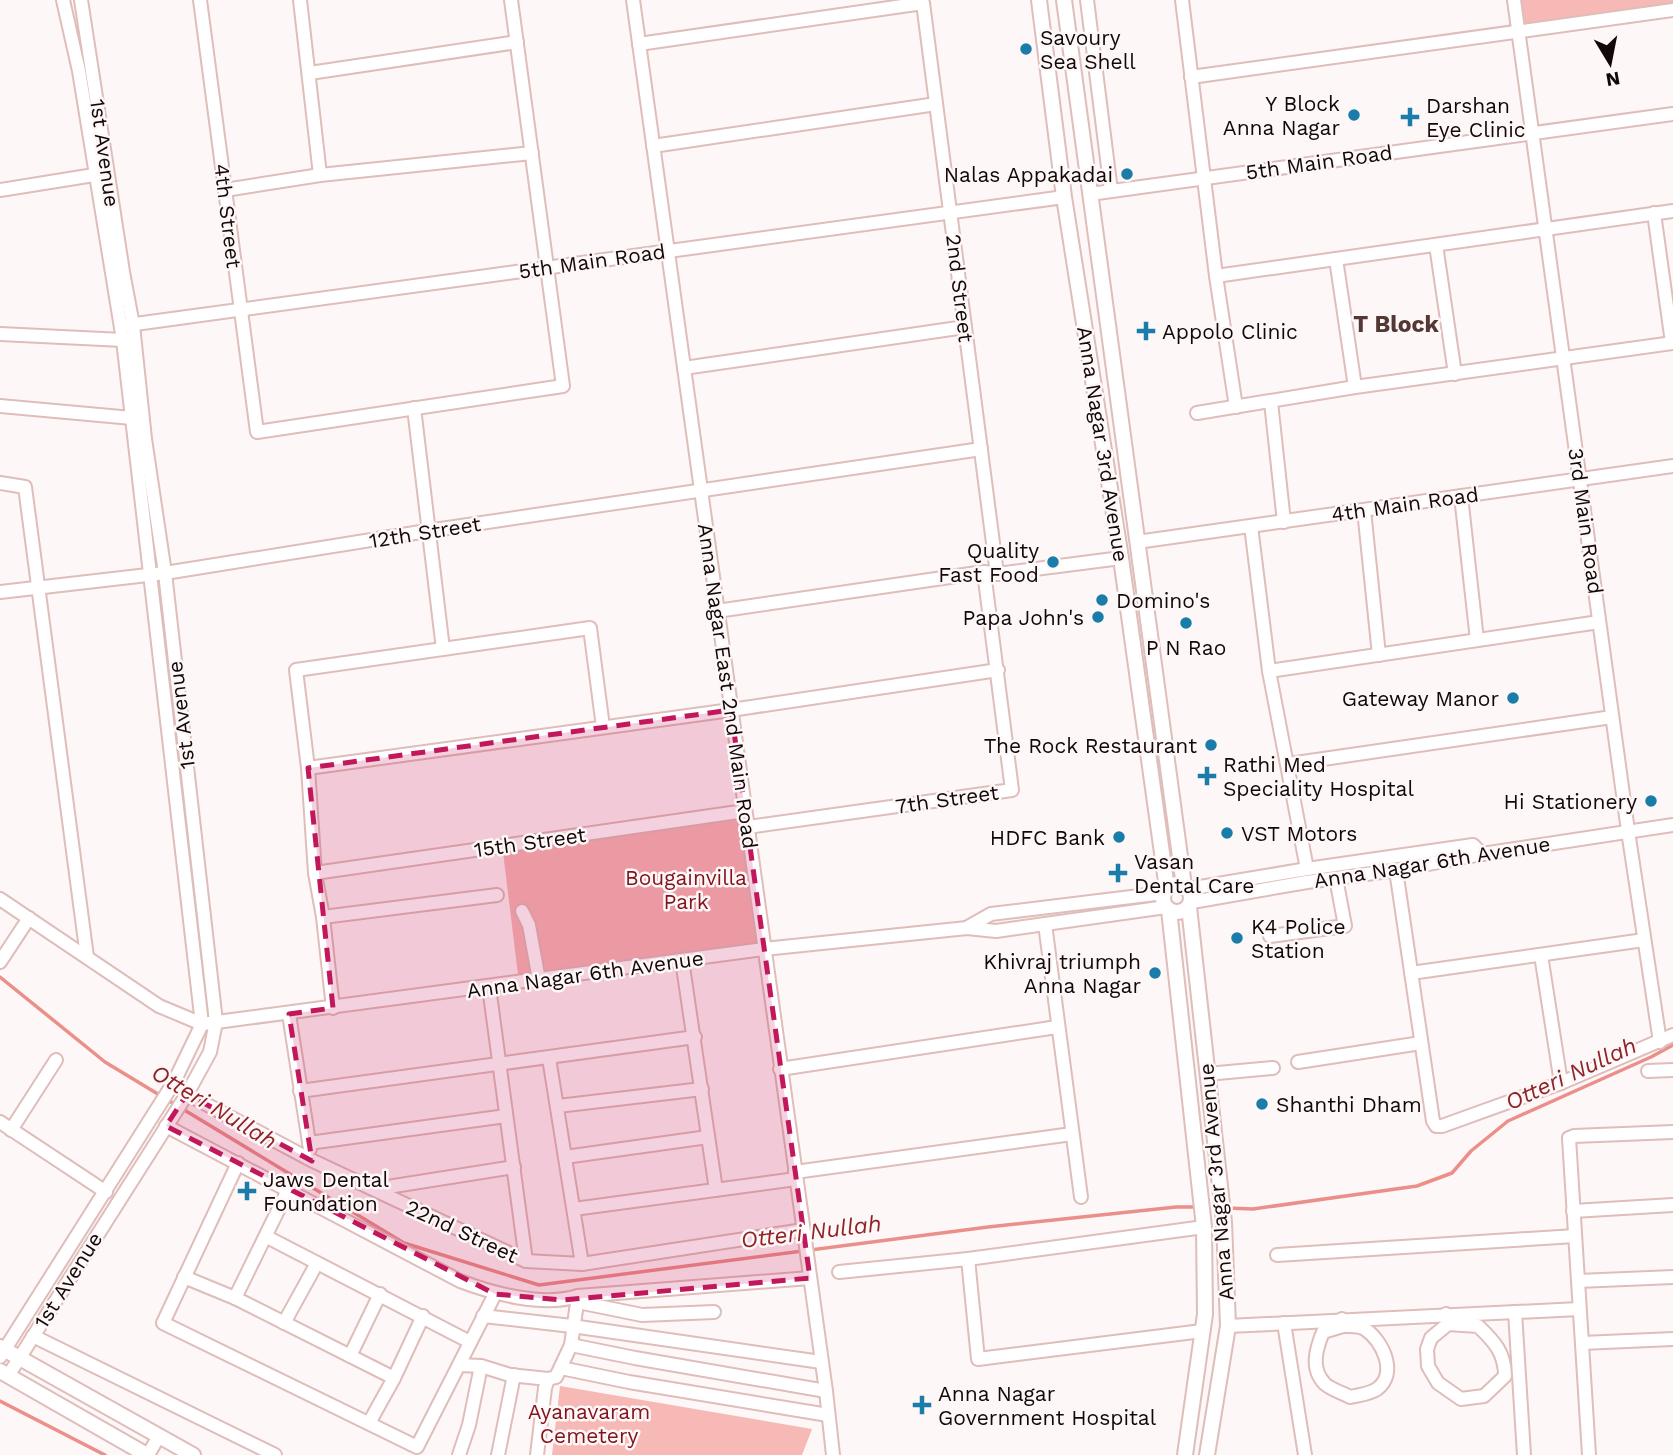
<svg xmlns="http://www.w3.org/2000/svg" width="1673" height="1455" font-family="'Work Sans',sans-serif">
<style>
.green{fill:#f6b9b5}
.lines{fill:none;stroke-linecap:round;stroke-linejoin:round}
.stream{stroke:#eb8f8a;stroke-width:3.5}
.minor-casing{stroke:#debdba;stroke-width:16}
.major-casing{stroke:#debdba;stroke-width:18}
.minor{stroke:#fff;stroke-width:12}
.major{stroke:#fff;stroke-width:14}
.marked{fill:#c2185b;fill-opacity:0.2;stroke:#c2185b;stroke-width:5;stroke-dasharray:14 9;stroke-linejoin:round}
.poi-dot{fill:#1a7da9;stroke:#fef7f7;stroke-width:2.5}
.labels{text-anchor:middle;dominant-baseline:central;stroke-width:5;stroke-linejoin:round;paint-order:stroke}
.poi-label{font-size:21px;fill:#130808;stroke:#fef7f7;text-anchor:start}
.street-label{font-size:21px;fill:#130808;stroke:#fef7f7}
.park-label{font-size:21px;fill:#80131c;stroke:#fef7f7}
.neighbourhood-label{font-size:23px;font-weight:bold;fill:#523735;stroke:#fef7f7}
.water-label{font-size:23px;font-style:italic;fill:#8e2327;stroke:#fef7f7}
</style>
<rect width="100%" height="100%" fill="#fef7f7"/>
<g class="green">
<polygon points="1521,0 1673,0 1673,7 1524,28"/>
<polygon points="742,818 759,944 518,975 503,852"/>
<polygon points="560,1386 812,1429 802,1455 552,1455"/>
</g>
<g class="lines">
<g class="stream">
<polyline points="0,977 105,1062 404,1243 539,1285 988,1227 1176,1207 1198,1207"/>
<polyline points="1227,1208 1253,1209 1417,1186 1452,1173 1471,1151 1508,1121 1651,1057 1673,1045"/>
<polyline points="0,1401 105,1455"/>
</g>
<defs>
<g id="minor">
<polyline points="200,0 257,432 563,386 511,0"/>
<polyline points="300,0 320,175"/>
<polyline points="633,0 826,1391 833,1455"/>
<polyline points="1087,0 1111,191"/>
<polyline points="1182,0 1216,276 1236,407"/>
<polyline points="1514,0 1628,831 1660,1042"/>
<polyline points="639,44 923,3 997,574"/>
<polyline points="310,73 517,42"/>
<polyline points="1191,77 1673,10"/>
<polyline points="653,146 936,104"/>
<polyline points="0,190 94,175"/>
<polyline points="225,190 320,175 532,153"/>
<polyline points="1090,194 1673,114"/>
<polyline points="1654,213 1672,343"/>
<polyline points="1436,245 1455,374"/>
<polyline points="1336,259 1355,387"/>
<polyline points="1216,276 1673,211"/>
<polyline points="128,325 1064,197"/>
<polyline points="0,334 123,340"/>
<polyline points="684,368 965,327"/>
<polyline points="1271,402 1284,522"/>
<polyline points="0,406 132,418"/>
<polyline points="414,408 443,649"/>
<polyline points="1197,413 1355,387 1673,343"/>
<polyline points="0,483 25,487 87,957"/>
<polyline points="1461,496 1477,640"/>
<polyline points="1364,510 1379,655"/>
<polyline points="1251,526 1269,671 1307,869"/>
<polyline points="1137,542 1673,466"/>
<polyline points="0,592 165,573 427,531 981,449"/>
<polyline points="717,611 984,572 997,574 1121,558"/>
<polyline points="1269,671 1599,622"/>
<polyline points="1289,764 1612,717"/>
<polyline points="308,768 731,710 998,670"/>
<polyline points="748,827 1012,790 984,572"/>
<polyline points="1396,870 1433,1121 1436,1126 1442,1126 1561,1083 1673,1035"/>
<polyline points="315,873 745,811"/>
<polyline points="1188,889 1307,869 1473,845 1482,854"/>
<polyline points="0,899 159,1006 202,1024 764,949 967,928 996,931 1166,907"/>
<polyline points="1192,902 1307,882 1396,870 1482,854 1673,825"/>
<polyline points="522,911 529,925 539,980"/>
<polyline points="323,917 497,895"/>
<polyline points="1045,924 1081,1197"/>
<polyline points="968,927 991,914 1164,893"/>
<polyline points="1270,936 1345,926 1336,878"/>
<polyline points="1541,955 1561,1083"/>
<polyline points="682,960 716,1190"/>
<polyline points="0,962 29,918"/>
<polyline points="1411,973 1644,940"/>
<polyline points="489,987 526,1261"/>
<polyline points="333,1008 323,917 315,873 308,768 296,670 590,628 603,727"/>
<polyline points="289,1014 310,1149"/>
<polyline points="549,1058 582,1264"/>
<polyline points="1298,1062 1421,1043"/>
<polyline points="780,1069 1057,1027"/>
<polyline points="1648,1071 1673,1070"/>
<polyline points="1207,1074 1273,1068"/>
<polyline points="300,1091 695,1037"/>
<polyline points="187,1094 311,1160 526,1261 582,1264 803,1230"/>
<polyline points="558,1106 702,1089"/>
<polyline points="0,1122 106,1192"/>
<path d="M166 1126 460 1281C494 1294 543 1307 578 1296L810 1278"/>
<polyline points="11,1130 56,1060"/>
<polyline points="309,1143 506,1116"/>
<polyline points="565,1157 708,1137"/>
<polyline points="238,1163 163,1323 417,1447 495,1294"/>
<polyline points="795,1172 1072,1134"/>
<polyline points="375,1189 514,1167"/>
<polyline points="574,1209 796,1179"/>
<polyline points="1573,1211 1673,1205"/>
<polyline points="267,1237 470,1342"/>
<polyline points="1277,1255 1575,1236"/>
<polyline points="968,1259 978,1359 1202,1331"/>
<polyline points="839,1272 968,1259 1204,1227"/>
<polyline points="184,1277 235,1298 394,1378"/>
<polyline points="1578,1281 1673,1277"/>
<polyline points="235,1298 288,1190"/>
<polyline points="578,1302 642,1315 714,1312"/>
<polyline points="1515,1312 1524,1455"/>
<path d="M1446 1314 1448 1324 1478 1326C1494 1341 1505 1353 1505 1376L1484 1396 1461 1399 1438 1383 1428 1366 1427 1349 1431 1338 1448 1324"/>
<polyline points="483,1316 572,1326 821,1362"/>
<path d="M1342 1319 1343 1326 1323 1332C1316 1349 1310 1369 1325 1384 1332 1390 1343 1393 1350 1397 1358 1395 1370 1394 1377 1389 1398 1374 1383 1341 1365 1329 1359 1325 1350 1326 1343 1326"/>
<polyline points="284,1323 317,1263"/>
<polyline points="1284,1323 1305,1455"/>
<polyline points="1228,1326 1579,1309"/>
<polyline points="33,1336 275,1455"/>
<polyline points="1582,1343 1673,1339"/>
<polyline points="571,1345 635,1358 826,1391"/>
<polyline points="350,1356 380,1294"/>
<polyline points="0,1357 174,1082 202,1024 123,340 79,71 63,0"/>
<polyline points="459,1365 481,1366 510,1375 548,1379"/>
<polyline points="561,1368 629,1382 828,1415"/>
<polyline points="8,1376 187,1094 210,1052 216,1022 165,573 145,439 133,325 123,272 81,0"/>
<polyline points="369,1423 394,1378 423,1316"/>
<polyline points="148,1455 159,1436"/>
<polyline points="459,1455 469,1425 481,1366"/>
<polyline points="498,1455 514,1375"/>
<polyline points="537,1455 545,1388 548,1379 556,1377 571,1345 578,1296"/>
<polyline points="1589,1455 1569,1138 1574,1136 1673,1132"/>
</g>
<g id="major">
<polyline points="1039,0 1064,197 1121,558 1167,889"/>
<polyline points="1064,0 1184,886"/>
<circle cx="1177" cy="898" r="14"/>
<polyline points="1189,907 1224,1222 1228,1326 1207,1455"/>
<polyline points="1169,910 1204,1227 1205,1314 1185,1455"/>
<polyline points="0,1347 193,1455"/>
<polyline points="0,1371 147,1455"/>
</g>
</defs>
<use href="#minor" class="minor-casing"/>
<use href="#major" class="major-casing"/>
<use href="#minor" class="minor"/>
<use href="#major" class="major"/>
</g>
<path class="marked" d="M731 710 810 1278 563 1300 495 1294 166 1126 187 1094 312 1161 289 1014 333 1008 308 768Z"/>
<g class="poi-dot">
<circle cx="1026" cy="49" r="7"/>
<circle cx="1354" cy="115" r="7"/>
<path d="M1406.5 106.5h7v7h7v7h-7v7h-7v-7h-7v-7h7z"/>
<circle cx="1127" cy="174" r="7"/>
<path d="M1142.5 320.5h7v7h7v7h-7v7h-7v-7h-7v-7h7z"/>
<circle cx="1053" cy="562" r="7"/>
<circle cx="1102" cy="600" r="7"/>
<circle cx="1098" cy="617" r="7"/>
<circle cx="1186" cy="623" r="7"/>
<circle cx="1513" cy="698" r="7"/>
<circle cx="1211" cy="745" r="7"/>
<path d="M1203.5 765.5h7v7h7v7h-7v7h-7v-7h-7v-7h7z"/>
<circle cx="1651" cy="801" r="7"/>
<circle cx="1227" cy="833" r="7"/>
<circle cx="1119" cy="837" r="7"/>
<path d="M1114.5 862.5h7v7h7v7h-7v7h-7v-7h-7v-7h7z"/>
<circle cx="1237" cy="938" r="7"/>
<circle cx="1155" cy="973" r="7"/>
<circle cx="1262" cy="1104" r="7"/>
<path d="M243.5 1180.5h7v7h7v7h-7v7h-7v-7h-7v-7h7z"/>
<path d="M918.5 1394.5h7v7h7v7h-7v7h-7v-7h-7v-7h7z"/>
</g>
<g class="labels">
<g class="poi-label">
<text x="1040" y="37">Savoury<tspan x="1040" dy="24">Sea Shell</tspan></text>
<text x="1340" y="103" text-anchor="end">Y Block<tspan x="1340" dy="24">Anna Nagar</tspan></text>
<text x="1426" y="105">Darshan<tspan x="1426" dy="24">Eye Clinic</tspan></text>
<text x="1113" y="174" text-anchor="end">Nalas Appakadai</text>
<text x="1162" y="331">Appolo Clinic</text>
<text x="1039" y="550" text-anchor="end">Quality<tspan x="1039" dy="24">Fast Food</tspan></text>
<text x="1116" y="600">Domino's</text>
<text x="1084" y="617" text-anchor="end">Papa John's</text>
<text x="1186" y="647" text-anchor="middle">P N Rao</text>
<text x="1499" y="698" text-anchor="end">Gateway Manor</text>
<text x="1197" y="745" text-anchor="end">The Rock Restaurant</text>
<text x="1223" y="764">Rathi Med<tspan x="1223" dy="24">Speciality Hospital</tspan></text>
<text x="1637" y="801" text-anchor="end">Hi Stationery</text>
<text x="1241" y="833">VST Motors</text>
<text x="1105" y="837" text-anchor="end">HDFC Bank</text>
<text x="1134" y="861">Vasan<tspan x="1134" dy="24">Dental Care</tspan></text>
<text x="1251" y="926">K4 Police<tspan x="1251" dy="24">Station</tspan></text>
<text x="1141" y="961" text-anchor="end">Khivraj triumph<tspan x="1141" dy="24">Anna Nagar</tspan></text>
<text x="1276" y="1104">Shanthi Dham</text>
<text x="263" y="1179">Jaws Dental<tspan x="263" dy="24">Foundation</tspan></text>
<text x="938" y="1393">Anna Nagar<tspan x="938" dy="24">Government Hospital</tspan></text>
</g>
<g class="street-label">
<text transform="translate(105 153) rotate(82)">1st Avenue</text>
<text transform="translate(1319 162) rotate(-8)">5th Main Road</text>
<text transform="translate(228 216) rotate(83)">4th Street</text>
<text transform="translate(592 261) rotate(-8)">5th Main Road</text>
<text transform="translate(960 288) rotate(83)">2nd Street</text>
<text transform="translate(1103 444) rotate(81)">Anna Nagar 3rd Avenue</text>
<text transform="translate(1405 504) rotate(-8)">4th Main Road</text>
<text transform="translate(1586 521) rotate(82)">3rd Main Road</text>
<text transform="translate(425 532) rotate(-9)">12th Street</text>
<text transform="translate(728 686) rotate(82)">Anna Nagar East 2nd Main Road</text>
<text transform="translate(181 715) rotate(-97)">1st Avenue</text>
<text transform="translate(947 799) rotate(-8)">7th Street</text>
<text transform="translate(530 842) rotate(-8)">15th Street</text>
<text transform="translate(1432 862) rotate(-9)">Anna Nagar 6th Avenue</text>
<text transform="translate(585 974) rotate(-8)">Anna Nagar 6th Avenue</text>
<text transform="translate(1216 1182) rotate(-95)">Anna Nagar 3rd Avenue</text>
<text transform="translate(462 1231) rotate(25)">22nd Street</text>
<text transform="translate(68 1280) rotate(-58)">1st Avenue</text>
</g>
<g class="park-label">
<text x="686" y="877">Bougainvilla<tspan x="686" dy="24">Park</tspan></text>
<text x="589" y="1411">Ayanavaram<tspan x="589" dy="24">Cemetery</tspan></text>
</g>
<g class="neighbourhood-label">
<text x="1396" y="324">T Block</text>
</g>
<g class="water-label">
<text transform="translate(1571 1074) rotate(-25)">Otteri Nullah</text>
<text transform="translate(214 1107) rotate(31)">Otteri Nullah</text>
<text transform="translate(811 1232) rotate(-7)">Otteri Nullah</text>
</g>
</g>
<g transform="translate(1610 63) rotate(170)" stroke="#fef7f7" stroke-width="5" paint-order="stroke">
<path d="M0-5L12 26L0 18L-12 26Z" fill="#130808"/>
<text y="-10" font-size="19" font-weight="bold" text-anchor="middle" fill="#130808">N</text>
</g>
</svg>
